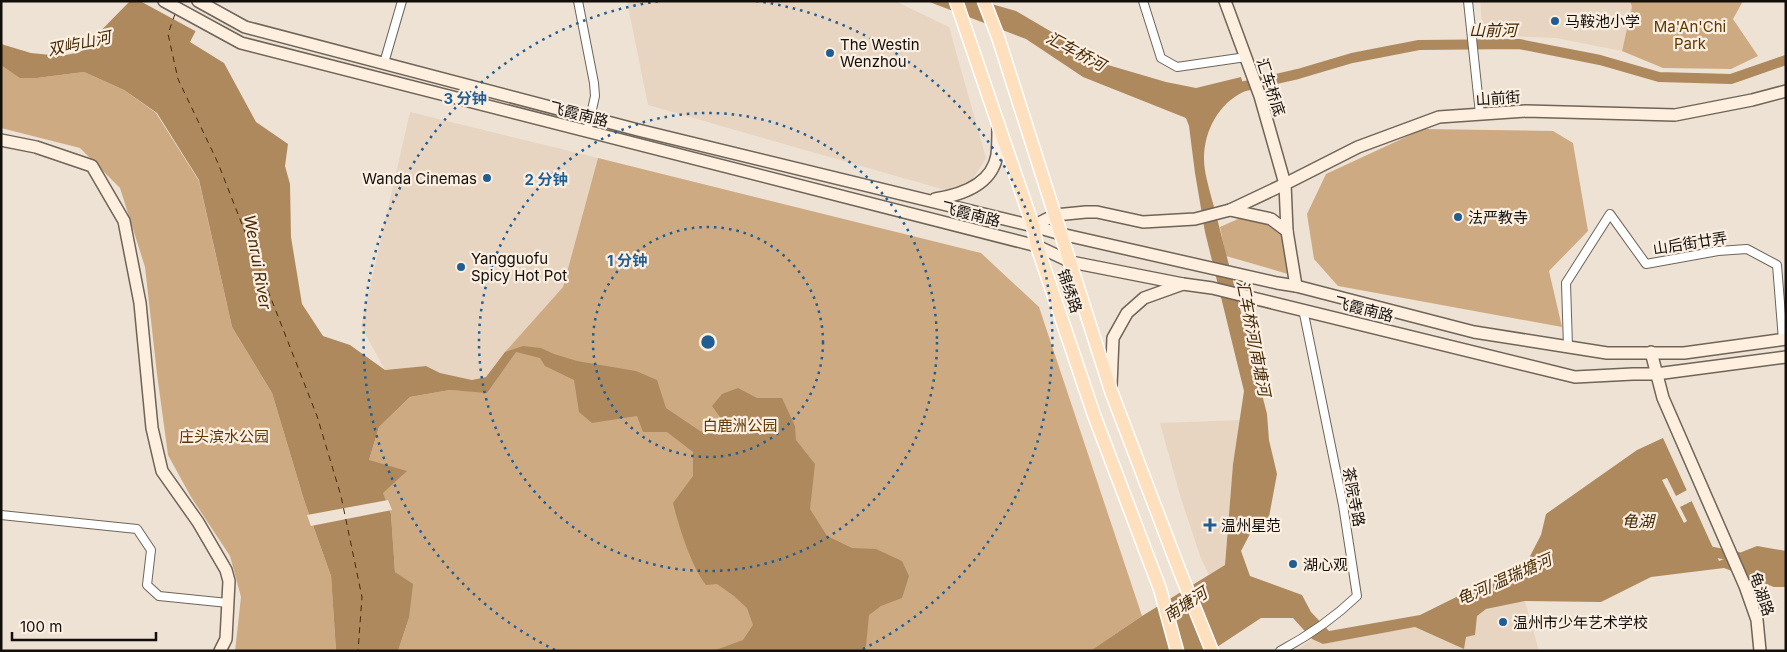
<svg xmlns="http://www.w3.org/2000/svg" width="1787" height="652" font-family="Inter,'Noto Sans SC',sans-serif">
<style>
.built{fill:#e7d5c2}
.green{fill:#ceaa82}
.water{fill:#af895e}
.pier{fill:#eee2d5}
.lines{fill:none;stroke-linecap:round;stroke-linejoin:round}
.canal{stroke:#af895e;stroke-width:10}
.ferry{stroke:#442904;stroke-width:1;stroke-dasharray:6 5;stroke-linecap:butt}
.street-casing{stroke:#6e6458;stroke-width:10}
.secondary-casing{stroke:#6e6458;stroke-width:14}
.primary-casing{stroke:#fff;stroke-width:15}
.street{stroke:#fff;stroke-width:8}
.secondary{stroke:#ffefdf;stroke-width:11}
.primary{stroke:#fee0be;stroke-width:12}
.ring{fill:none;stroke:#1f5d93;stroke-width:2.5;stroke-dasharray:2.5 5}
.poi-dot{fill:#1f5d93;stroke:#fbefe2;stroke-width:2}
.labels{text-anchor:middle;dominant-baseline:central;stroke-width:4.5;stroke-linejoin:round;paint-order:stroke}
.poi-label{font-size:15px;fill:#120e0a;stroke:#fbefe2;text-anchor:start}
.park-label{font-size:15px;fill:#5d3700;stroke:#fbefe2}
.street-label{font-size:15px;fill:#120e0a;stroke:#fbefe2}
.water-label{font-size:16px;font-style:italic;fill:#442904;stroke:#fbefe2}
.centre{fill:#1f5d93;stroke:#fbefe2;stroke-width:2.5}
.ring-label{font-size:15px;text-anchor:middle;font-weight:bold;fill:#1f5d93;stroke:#fbefe2;stroke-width:4.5;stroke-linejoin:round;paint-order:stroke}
</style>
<rect width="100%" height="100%" fill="#eee2d5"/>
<g class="built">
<polygon points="627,1 895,1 949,27 986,158 969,185 945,190 648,105"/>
<polygon points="1480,1 1630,1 1632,7 1622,51 1556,38 1483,35"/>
<polygon points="410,112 598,158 563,287 505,352 486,377 472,380 440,373 426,366 385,370 361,326"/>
<polygon points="1241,420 1233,464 1225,565 1209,575 1200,556 1180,495 1160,423"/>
<polygon points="1525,601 1539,651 1296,651 1312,639 1323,644 1415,627 1464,648 1466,637 1475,635 1476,616 1486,609"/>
</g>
<g class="green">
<polygon points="1630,1 1743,1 1733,19 1758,56 1731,69 1663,68 1622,51 1632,7"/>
<polygon points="1,65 37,78 84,72 124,90 156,113 199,181 232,327 272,393 304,500 331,576 336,651 235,651 241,597 230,556 191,497 168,455 157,374 145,267 120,188 80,148 1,128"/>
<polygon points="1423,129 1553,131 1573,143 1588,231 1549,271 1562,327 1338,286 1314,259 1307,214 1326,174"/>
<polygon points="598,158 981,253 1039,307 1142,616 1090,651 398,651 409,618 395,572 391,514 369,460 379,427 410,397 450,390 487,392 505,352 563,287"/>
<polygon points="1247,215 1264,219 1282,230 1290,270 1288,274 1226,256 1220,227"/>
</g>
<g class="water">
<path d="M130 1H211L190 42 224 63 256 122 288 144 285 166 290 184 291 237 302 304 323 336 350 345 385 370 426 366 440 373 472 380 486 377 505 352 523 346 541 348 554 354 577 361 636 371 657 380 666 408 700 431 715 434 722 420 712 406 722 394 738 388 757 398H782L795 426 796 440 815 464 810 509 827 536 852 548 876 549 902 561 909 576 902 598 881 606 869 615 866 646 862 651H713L743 640 753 625 747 608 734 596 717 584 706 585C691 566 679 527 673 503L693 476V452L667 432H643L637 416 592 423 579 412 574 380 545 366 540 358 516 352 487 393 450 390 410 397 379 427 369 460 407 471 383 493 391 514 395 572 413 584 409 618 398 651H336L331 576 304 500 272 393 232 327 199 180 157 113 124 90 84 72 37 78H20L1 65V44L31 53 61 56 80 52Z"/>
<path d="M927 1H981L1016 11 1108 65 1166 82 1196 88 1241 77 1245 91C1219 103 1204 130 1204 159 1204 177 1215 207 1219 226 1235 289 1251 351 1267 414L1269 440 1277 474 1269 517 1252 530 1241 551 1250 576 1302 595 1311 612 1329 631 1420 615 1527 562 1541 535 1546 514 1637 450 1663 438 1719 561 1757 546 1786 551V587H1774L1724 568 1651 577 1601 602 1525 601 1486 609 1477 616 1475 635 1466 637 1464 649 1415 627 1323 644 1312 639 1293 618H1261L1211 651H1090L1142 616 1225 565 1233 464 1244 391 1205 232 1195 173 1189 126 1186 118 1083 77 1026 39Z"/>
</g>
<g class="pier">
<polygon points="140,1 214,1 197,32"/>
<polygon points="1667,478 1676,496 1687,490 1692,501 1680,507 1687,521 1684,523 1662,480"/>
<polygon points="388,500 392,510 311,526 307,515"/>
</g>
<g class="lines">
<g class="canal">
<polyline points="1232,89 1298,74 1352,58 1419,45 1519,44 1600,60 1659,77 1731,79 1786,60"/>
<polyline points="1703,550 1738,557"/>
</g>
<polyline class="ferry" points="175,14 168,34 178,79 218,163 317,416 341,496 362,597 358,651"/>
<defs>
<g id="street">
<polyline points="578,1 594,83 595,96 587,132"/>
<polyline points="1143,1 1161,58 1177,67 1246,57"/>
<polyline points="1468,1 1480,114"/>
<polyline points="384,63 402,1"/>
<polyline points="1568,347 1566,283 1610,214 1646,264 1718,251 1747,249 1777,265 1783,340"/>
<polyline points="1,515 137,529 151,550 147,585 159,596 228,603"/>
<path d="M1280 651C1308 636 1334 618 1357 596L1343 505 1303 309"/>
</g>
<g id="secondary">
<polyline points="164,1 241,43 1037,246 1071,262 1183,284 1212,288 1575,377 1633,374 1656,374 1786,357"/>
<polyline points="198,1 245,27 638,130 1033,226 1061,234 1277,283 1296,286 1474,332 1607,353 1684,353 1786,339"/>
<polyline points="1225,1 1260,96 1285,184 1287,231 1296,286"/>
<polyline points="1,140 36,147 92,166 124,221 140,303 152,428 162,471 198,522 226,570 229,581 226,639 220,651"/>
<path d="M935 199C961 195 992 185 997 155 998 146 998 136 998 127"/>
<polyline points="1230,210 1271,219 1287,231"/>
<polyline points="1033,226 1055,215 1086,212 1097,212 1143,222 1195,219 1230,210 1285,184 1358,147 1439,117 1526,111 1675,115 1752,100 1786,91"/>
<polyline points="1651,352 1663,398 1745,586 1757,620 1760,651"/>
<polyline points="1111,386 1113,338 1127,313 1144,298 1183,284"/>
</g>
<g id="primary">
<polyline points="956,1 1033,226 1037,246 1094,415 1160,589 1177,651"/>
<polyline points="984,1 998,37 1111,391 1180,572 1212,651"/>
</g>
</defs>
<use href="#street" class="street-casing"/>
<use href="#secondary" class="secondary-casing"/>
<use href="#primary" class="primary-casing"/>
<use href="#street" class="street"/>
<use href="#secondary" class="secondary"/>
<use href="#primary" class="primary"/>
</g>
<g class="ring">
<circle cx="708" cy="342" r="115"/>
<circle cx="708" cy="342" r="229"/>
<path d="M555 650A344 344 0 0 1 660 1M756 1A344 344 0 0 1 861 650"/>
</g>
<g class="poi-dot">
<circle cx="1555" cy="21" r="5"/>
<circle cx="830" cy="53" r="5"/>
<circle cx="487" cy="178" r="5"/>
<circle cx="1458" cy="217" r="5"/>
<circle cx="461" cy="267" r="5"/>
<path d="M1207.5 517.5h5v5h5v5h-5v5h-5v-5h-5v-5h5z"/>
<circle cx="1293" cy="564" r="5"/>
<circle cx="1503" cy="622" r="5"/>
</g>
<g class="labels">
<g class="poi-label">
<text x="1565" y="21">马鞍池小学</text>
<text x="840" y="44">The Westin<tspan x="840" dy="17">Wenzhou</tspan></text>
<text x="477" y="178" text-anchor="end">Wanda Cinemas</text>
<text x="1468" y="217">法严教寺</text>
<text x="471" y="258">Yangguofu<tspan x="471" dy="17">Spicy Hot Pot</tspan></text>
<text x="1221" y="525">温州星范</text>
<text x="1303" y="564">湖心观</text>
<text x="1513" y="622">温州市少年艺术学校</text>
</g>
<g class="park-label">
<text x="1690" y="26">Ma'An'Chi<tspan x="1690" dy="17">Park</tspan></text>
<text x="740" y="425">白鹿洲公园</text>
<text x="224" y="436">庄头滨水公园</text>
</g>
<g class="street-label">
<text transform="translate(1271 87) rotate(72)">汇车桥底</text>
<text transform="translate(1498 98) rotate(-4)">山前街</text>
<text transform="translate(579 114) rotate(14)">飞霞南路</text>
<text transform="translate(971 214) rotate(14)">飞霞南路</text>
<text transform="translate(1690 243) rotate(-9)">山后街廿弄</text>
<text transform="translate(1070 291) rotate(71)">锦绣路</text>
<text transform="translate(1364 309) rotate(14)">飞霞南路</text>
<text transform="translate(1354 497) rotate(79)">茶院寺路</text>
<text transform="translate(1762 594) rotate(71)">龟湖路</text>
</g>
<g class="water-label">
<text x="1493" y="30">山前河</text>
<text transform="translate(79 43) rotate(-12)">双屿山河</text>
<text transform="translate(1076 51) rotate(28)">汇车桥河</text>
<text transform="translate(258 262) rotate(80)">Wenrui River</text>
<text transform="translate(1254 338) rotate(79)">汇车桥河/南塘河</text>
<text x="1638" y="521">龟湖</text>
<text transform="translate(1504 579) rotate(-24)">龟河/温瑞塘河</text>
<text transform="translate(1185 604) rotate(-33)">南塘河</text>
</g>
</g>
<circle cx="708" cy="342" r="8" class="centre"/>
<g class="ring-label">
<text x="465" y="104">3 分钟</text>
<text x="546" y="185">2 分钟</text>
<text x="627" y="266">1 分钟</text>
</g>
<rect width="1787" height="652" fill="none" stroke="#120e0a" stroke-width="5"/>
<path d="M12 632v8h144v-8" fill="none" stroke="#120e0a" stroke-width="2.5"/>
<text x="20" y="632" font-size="15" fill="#120e0a" stroke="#fbefe2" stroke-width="4" paint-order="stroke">100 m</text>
</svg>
